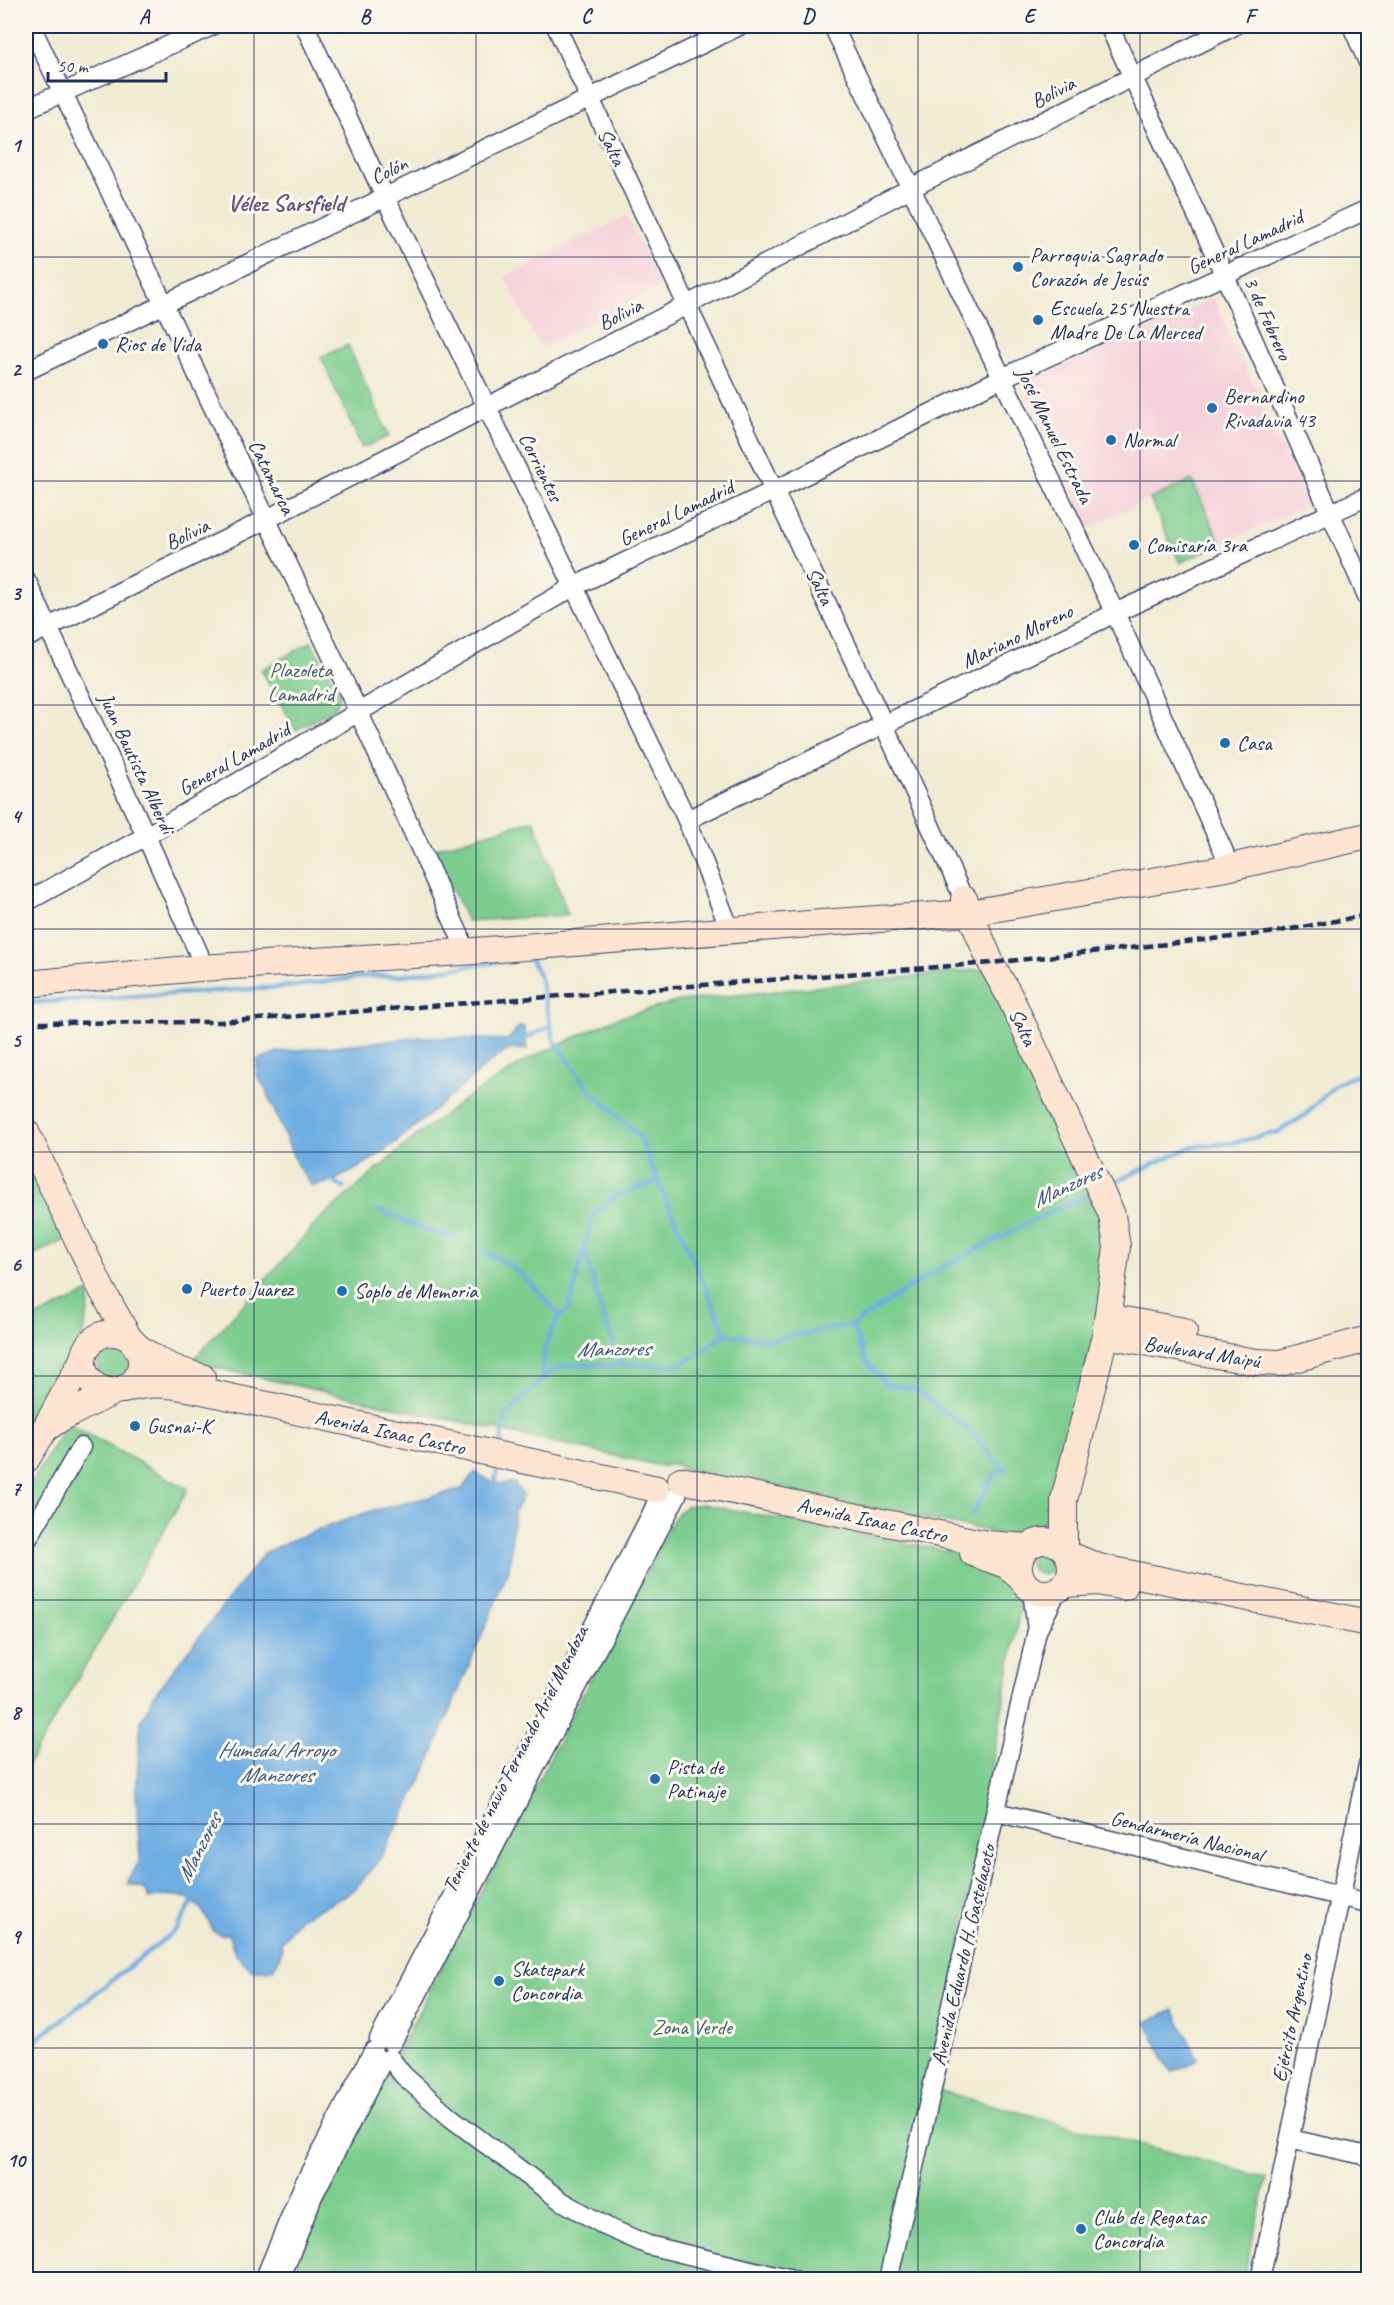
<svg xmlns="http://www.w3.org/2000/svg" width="1394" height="2305" font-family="Caveat,sans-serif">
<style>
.built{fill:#f5cfda}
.green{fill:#7bcd8e;stroke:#4b7e76;stroke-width:1.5}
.water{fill:#6eaee2;stroke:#446ea0;stroke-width:1.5}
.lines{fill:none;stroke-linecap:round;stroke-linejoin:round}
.stream{stroke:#6eaee2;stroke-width:4.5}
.street-casing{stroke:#3b4b70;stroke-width:21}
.secondary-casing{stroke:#3b4b70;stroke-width:28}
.street{stroke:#fff;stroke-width:18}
.secondary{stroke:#fde4d0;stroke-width:26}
.rail{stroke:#1b2f5e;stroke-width:4.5;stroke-dasharray:9 4.5;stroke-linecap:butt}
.grid{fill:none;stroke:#1b2f5e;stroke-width:1.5;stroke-opacity:0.55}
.poi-dot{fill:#1f6fb2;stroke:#fbf7ec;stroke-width:2}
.labels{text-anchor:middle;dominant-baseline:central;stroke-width:6;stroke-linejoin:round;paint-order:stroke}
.street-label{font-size:21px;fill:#1b2f5e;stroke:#fbf7ec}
.poi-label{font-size:21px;fill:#1b2f5e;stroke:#fbf7ec;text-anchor:start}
.park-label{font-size:21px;fill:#385e6c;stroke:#fbf7ec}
.water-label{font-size:22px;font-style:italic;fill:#345586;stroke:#fbf7ec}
.quarter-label{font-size:24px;font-weight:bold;fill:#63547e;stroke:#fbf7ec}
.neatline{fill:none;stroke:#1b2f5e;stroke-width:2}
.grid-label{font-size:20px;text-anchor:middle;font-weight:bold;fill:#1b2f5e}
</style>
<rect width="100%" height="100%" fill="#fbf7ec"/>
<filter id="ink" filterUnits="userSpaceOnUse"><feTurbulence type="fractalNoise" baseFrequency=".0167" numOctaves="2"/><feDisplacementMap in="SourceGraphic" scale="12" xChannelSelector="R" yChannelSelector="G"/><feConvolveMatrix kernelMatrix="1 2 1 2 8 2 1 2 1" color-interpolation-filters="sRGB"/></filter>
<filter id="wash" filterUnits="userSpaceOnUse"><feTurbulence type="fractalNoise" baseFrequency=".008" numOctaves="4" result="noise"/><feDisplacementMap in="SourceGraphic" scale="24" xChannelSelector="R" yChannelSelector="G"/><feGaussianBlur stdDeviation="1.35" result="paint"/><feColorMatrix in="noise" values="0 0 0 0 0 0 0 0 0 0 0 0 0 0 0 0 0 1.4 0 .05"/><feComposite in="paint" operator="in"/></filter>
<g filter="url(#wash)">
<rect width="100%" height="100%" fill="#f1ebd3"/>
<g class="built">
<polygon points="626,216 661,286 540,348 505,277"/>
<polygon points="1214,298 1308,505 1221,544 1192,480 1088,527 1022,384"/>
</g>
<g class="green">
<polygon points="348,345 389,436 362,448 321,357"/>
<polygon points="1192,480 1221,544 1180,563 1150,499"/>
<polygon points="311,642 341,694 334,709 296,730 261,670"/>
<polygon points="534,820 568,915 467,921 433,849"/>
<path d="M985 969 1105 1231 1107 1250 1096 1331 1053 1503C1043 1525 1042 1527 1018 1537L689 1472 675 1464 661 1466 199 1364 195 1358 320 1219 416 1136 465 1099 529 1059 617 1018 680 1001Z"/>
<polygon points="26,1176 36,1178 65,1240 26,1259"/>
<path d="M90 1292C87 1351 54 1392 26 1440V1322Z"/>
<path d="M118 1345C135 1350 140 1364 132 1379L107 1382C91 1368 97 1348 118 1345Z"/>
<polygon points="67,1423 188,1489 26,1768 26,1492"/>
<polygon points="702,1504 979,1557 1015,1582 1020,1608 934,2095 936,2090 1267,2178 1243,2279 291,2280 309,2233 355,2135 675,1516 686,1506"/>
<circle cx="1042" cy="1562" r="12"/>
</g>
<g class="water">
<path d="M519 1027H524L527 1049C522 1050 514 1048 509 1050 500 1053 476 1074 468 1081 430 1113 361 1180 312 1186L298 1167 264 1086 257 1075V1060L278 1052 422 1037 508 1040Z"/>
<path d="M475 1472 495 1484 514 1483 523 1495 514 1512 509 1569 423 1777 382 1856 356 1888 334 1902 300 1918 281 1942C283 1953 279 1960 273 1969L253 1971 236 1955 228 1934 221 1935 213 1931C199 1898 183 1890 149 1899L146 1890 127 1883 140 1860 136 1793 141 1721 155 1694 264 1553 296 1538 368 1512 462 1489Z"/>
<polygon points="1174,2009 1198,2060 1171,2073 1146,2022"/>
</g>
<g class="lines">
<g class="stream">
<polyline points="529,956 539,975 554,1040 588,1088 639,1136 658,1181 615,1196 593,1215 584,1248 602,1313 622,1365"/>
<polyline points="26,1003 285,987 369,976 397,976 504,961"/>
<polyline points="522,1040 549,1027"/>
<polyline points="328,1178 344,1188"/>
<polyline points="658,1181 726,1334"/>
<polyline points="1108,1185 1191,1147 1232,1143 1278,1132 1304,1116 1336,1084 1365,1071 1368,1072"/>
<polyline points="379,1210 423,1229 455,1238"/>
<path d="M484 1253C515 1261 539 1292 560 1316 545 1341 543 1351 542 1380"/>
<polyline points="560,1316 569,1309 584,1250"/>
<polyline points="852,1325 867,1363 886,1384 914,1389 931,1401 962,1424 1005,1469 994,1475 972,1514"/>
<polyline points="501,1446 505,1417 551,1371 568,1365 681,1365 726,1334 770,1340 852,1325 930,1274 1022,1226 1092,1193"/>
<polyline points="492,1486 495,1484 498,1463"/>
<polyline points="26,2048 177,1929 195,1898"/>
</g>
</g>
</g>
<g filter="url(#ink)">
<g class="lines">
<defs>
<g id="street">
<polyline points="31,26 359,713 460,936 462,952"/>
<polyline points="305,26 385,197 687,820 725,917 723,932"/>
<polyline points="556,26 884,725 963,897"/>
<polyline points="833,26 1115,613 1224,852 1226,868"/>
<polyline points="1109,26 1225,276 1368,598"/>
<polyline points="1352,26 1368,62"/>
<polyline points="26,109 212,26"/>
<polyline points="26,371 739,26"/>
<polyline points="26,580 146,836 199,954 200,968"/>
<polyline points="26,638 267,519 687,305 911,188 1234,26"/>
<polyline points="687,820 1115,613 1368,496"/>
<polyline points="26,902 146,836 573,587 775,490 1002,378 1368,209"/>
<polyline points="26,1542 81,1447"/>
<polyline points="1032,1590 1037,1631"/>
<polyline points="996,1812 1368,1903"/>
<polyline points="379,2039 651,1515 658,1499 658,1492"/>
<polyline points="392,2043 677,1495"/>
<polyline points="390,2058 403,2075 450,2117 560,2200 607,2227 648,2245 792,2280"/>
<polyline points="1290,2139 1368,2156"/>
<polyline points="264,2280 304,2184 373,2051"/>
<polyline points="280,2280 313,2196 383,2060"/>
<polyline points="888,2280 1037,1631 1057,1591"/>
<polyline points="1260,2280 1368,1765"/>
</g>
<g id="secondary">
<polyline points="964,899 991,963 1009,995 1112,1215 1117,1247 1105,1335 1064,1500 1064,1549"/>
<polyline points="26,984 200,968 462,952 834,922 970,913 1226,868 1368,836"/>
<polyline points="26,1132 102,1290 129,1338"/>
<polyline points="1108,1317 1184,1331"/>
<circle cx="112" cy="1362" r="29"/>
<polyline points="1105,1335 1256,1362 1280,1363 1368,1339"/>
<path d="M135 1345C158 1362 174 1370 202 1377"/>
<path d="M123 1390C149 1382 166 1384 193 1389L657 1489"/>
<polyline points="45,1429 63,1417 113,1392"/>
<polyline points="26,1460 45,1429 83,1359"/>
<polyline points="681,1480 987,1544 1028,1547"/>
<circle cx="1045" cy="1567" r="26"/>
<polyline points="973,1553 1006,1565 1020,1576"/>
<polyline points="1067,1554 1099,1567 1368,1623"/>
<polyline points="1065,1584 1098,1582 1124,1587"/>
</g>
</defs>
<use href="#street" class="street-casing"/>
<use href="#secondary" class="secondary-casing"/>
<use href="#street" class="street"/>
<use href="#secondary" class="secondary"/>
<polyline class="rail" points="26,1023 220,1022 991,963 1269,933 1368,915"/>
</g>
</g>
<path class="grid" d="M254 26V2280M476 26V2280M697 26V2280M918 26V2280M1140 26V2280M26 257H1368M26 481H1368M26 705H1368M26 929H1368M26 1152H1368M26 1376H1368M26 1600H1368M26 1824H1368M26 2048H1368"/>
<g class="poi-dot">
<circle cx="1018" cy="267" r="6"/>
<circle cx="1038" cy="320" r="6"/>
<circle cx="103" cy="344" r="6"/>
<circle cx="1212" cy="408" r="6"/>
<circle cx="1111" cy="440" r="6"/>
<circle cx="1134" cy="545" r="6"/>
<circle cx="1225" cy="743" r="6"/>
<circle cx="187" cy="1289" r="6"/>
<circle cx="342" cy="1291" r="6"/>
<circle cx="135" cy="1426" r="6"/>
<circle cx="655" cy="1779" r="6"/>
<circle cx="499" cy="1981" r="6"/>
<circle cx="1081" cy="2229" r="6"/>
</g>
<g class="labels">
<g class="street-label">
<text transform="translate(1053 92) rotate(-27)">Bolivia</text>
<text transform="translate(612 147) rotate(64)">Salta</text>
<text transform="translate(389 170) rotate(-26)">Colón</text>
<text transform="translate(1245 242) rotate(-25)">General Lamadrid</text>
<text transform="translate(620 314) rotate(-27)">Bolivia</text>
<text transform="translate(1268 318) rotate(66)">3 de Febrero</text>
<text transform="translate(1055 435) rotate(64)">José Manuel Estrada</text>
<text transform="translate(541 467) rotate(64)">Corrientes</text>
<text transform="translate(272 477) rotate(64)">Catamarca</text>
<text transform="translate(676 513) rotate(-26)">General Lamadrid</text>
<text transform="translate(187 534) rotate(-26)">Bolivia</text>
<text transform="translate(820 586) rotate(65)">Salta</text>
<text transform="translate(1017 636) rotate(-26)">Mariano Moreno</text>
<text transform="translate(234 759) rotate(-30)">General Lamadrid</text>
<text transform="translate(137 763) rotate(65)">Juan Bautista Alberdi</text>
<text transform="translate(1023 1027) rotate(65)">Salta</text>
<text transform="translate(1202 1352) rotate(9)">Boulevard Maipú</text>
<text transform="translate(390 1432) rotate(12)">Avenida Isaac Castro</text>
<text transform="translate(872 1520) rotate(12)">Avenida Isaac Castro</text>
<text transform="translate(515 1759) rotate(-63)">Teniente de navío Fernando Ariel Mendoza</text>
<text transform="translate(1187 1836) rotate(14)">Gendarmería Nacional</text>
<text transform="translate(963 1955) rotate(-77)">Avenida Eduardo H. Gastelacoto</text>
<text transform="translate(1292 2018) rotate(-78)">Ejército Argentino</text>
</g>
<g class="poi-label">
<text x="1030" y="255">Parroquia Sagrado<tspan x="1030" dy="24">Corazón de Jesús</tspan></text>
<text x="1050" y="308">Escuela 25 Nuestra<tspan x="1050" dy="24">Madre De La Merced</tspan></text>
<text x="115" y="344">Rios de Vida</text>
<text x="1224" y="396">Bernardino<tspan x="1224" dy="24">Rivadavia 43</tspan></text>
<text x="1123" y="440">Normal</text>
<text x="1146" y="545">Comisaría 3ra</text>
<text x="1237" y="743">Casa</text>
<text x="199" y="1289">Puerto Juarez</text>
<text x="354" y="1291">Soplo de Memoria</text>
<text x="147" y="1426">Gusnai-K</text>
<text x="667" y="1767">Pista de<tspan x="667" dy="24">Patinaje</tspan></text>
<text x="511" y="1969">Skatepark<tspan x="511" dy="24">Concordia</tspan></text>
<text x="1093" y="2217">Club de Regatas<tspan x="1093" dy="24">Concordia</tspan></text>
</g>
<g class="park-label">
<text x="301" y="670">Plazoleta<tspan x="301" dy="24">Lamadrid</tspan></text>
<text x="692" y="2027">Zona Verde</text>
</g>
<g class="water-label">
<text transform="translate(1067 1186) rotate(-25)">Manzores</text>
<text transform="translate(613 1349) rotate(-1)">Manzores</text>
<text x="276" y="1750">Humedal Arroyo<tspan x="276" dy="25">Manzores</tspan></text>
<text transform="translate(199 1848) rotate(-63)">Manzores</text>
</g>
<g class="quarter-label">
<text x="286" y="203">Vélez Sarsfield</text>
</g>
</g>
<rect width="1394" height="2305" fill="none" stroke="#fbf7ec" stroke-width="66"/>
<path d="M48 72v9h118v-9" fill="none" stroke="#1b2f5e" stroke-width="3"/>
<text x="57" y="72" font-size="18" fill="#1b2f5e" stroke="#fbf7ec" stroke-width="4.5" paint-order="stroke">50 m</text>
<rect x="33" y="33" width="1328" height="2239" class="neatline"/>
<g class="grid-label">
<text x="144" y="23">A</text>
<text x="365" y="23">B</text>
<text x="586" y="23">C</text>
<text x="808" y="23">D</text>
<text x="1029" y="23">E</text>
<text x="1250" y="23">F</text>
<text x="16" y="152">1</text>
<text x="16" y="376">2</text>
<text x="16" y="600">3</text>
<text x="16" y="823">4</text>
<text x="16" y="1047">5</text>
<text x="16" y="1271">6</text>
<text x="16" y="1495">7</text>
<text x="16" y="1719">8</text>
<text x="16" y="1943">9</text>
<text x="16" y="2167">10</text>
</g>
</svg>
